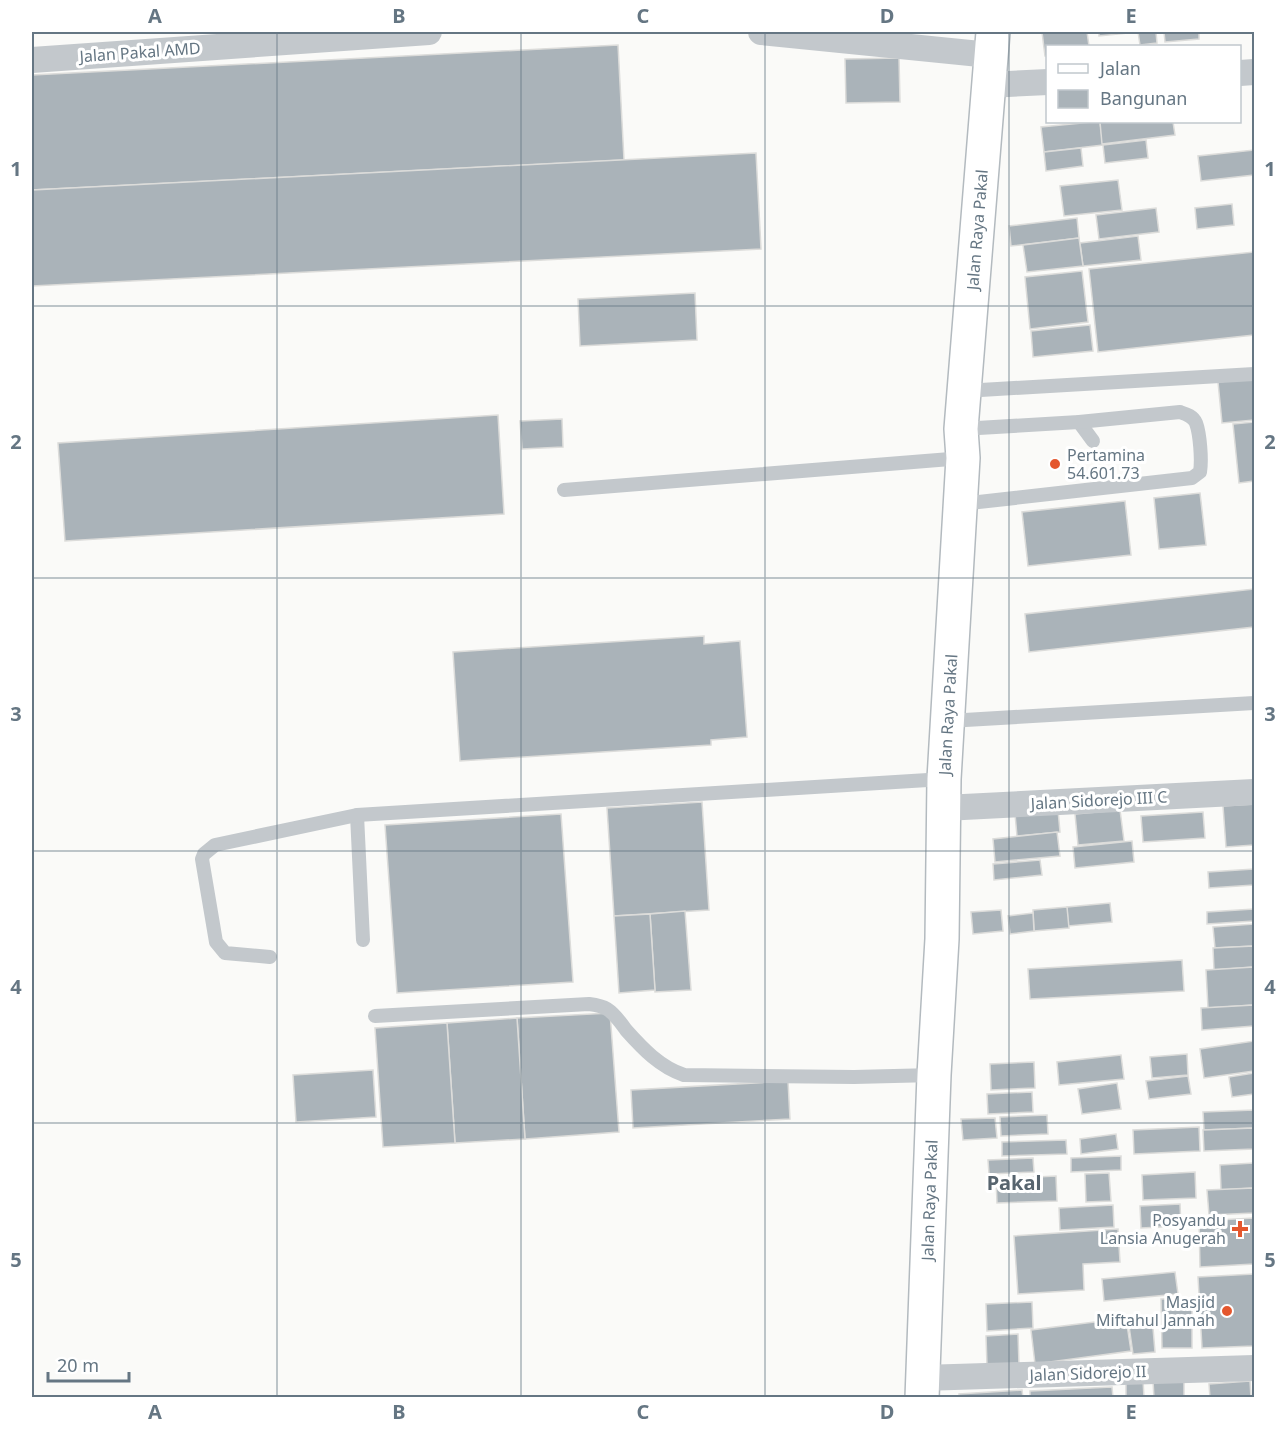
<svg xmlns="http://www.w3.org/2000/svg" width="1286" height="1429" font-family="'Noto Sans',sans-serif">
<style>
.building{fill:#aab3b9;stroke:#dcdcda;stroke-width:1.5}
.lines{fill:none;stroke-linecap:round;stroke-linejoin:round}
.secondary-casing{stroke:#b3babf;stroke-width:36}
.lane{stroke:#c3c8cc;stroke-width:14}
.street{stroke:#c3c8cc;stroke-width:26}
.secondary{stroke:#fff;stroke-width:33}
.grid{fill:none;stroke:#657683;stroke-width:1.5;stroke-opacity:0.55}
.poi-dot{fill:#e4572e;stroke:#fff;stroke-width:2}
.labels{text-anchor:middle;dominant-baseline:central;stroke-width:6;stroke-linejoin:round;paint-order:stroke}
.street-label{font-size:16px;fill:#657683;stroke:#fff}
.poi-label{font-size:16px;fill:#657683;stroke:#fff;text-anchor:end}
.quarter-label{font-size:20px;font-weight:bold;fill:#57646e;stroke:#fff}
.neatline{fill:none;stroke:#657683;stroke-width:2}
.grid-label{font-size:20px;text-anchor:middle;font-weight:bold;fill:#657683}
</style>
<rect width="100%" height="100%" fill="#fafaf8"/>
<g class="building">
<polygon points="1042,32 1087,32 1089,46 1048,46 1048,56 1045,56"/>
<polygon points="1099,32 1156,32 1157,43 1140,45 1138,32 1099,36"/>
<polygon points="1164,32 1199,32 1199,39 1165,42"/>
<polygon points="618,45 624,160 32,190 32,75"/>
<polygon points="899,58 900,102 846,103 845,59"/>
<polygon points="1092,122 1100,122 1103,145 1044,152 1041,127"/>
<polygon points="1100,122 1173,122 1175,135 1102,144"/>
<polygon points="1146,140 1148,158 1105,163 1103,145"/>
<polygon points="1081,148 1083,166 1046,171 1044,152"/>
<polygon points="1254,150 1254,175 1201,181 1198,156"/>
<polygon points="756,153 761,249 32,286 32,190"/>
<polygon points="1118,180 1122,210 1064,216 1060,186"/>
<polygon points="1232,204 1234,225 1197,229 1195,208"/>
<polygon points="1156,208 1159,232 1099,239 1096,215"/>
<polygon points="1077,218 1079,238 1011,246 1009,226"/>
<polygon points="1138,236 1141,260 1083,266 1080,243"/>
<polygon points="1079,238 1083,266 1027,272 1023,245"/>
<polygon points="1254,252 1254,335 1098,352 1089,269"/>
<polygon points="1082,271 1088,322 1030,329 1025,277"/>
<polygon points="695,293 697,340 580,346 578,299"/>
<polygon points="1090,325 1093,351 1033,357 1031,331"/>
<polygon points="1254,378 1254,420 1222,423 1218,382"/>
<polygon points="498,415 504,514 65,541 58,443"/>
<polygon points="562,419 563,447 522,449 520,421"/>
<polygon points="1254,422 1254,481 1239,483 1233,424"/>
<polygon points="1200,493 1206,545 1159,549 1154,498"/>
<polygon points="1125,501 1131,555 1028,566 1022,512"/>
<polygon points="1254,589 1254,627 1029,652 1025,614"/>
<polygon points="704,636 704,644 740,641 747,737 711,740 711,745 460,761 453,652"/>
<polygon points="702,802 709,910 614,916 607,808"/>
<polygon points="1254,804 1254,845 1226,847 1223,806"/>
<polygon points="1058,810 1060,832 1017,836 1015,814"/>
<polygon points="1120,810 1124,841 1078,845 1075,814"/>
<polygon points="1203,812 1205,838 1143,842 1141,816"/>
<polygon points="561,814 573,982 397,993 385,825"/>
<polygon points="1057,832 1060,856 995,862 993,839"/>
<polygon points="1132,841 1134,862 1075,868 1073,847"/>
<polygon points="1040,860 1042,875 994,880 993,864"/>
<polygon points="1254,869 1254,885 1209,888 1208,872"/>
<polygon points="1110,903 1112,922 1068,926 1067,907"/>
<polygon points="1067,907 1069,928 1034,931 1033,910"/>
<polygon points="1254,909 1254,921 1207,924 1207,912"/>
<polygon points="1001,910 1003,931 973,934 971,912"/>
<polygon points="685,911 691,990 655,992 650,914"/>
<polygon points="1033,913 1034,931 1010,934 1008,916"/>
<polygon points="650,914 655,990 619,993 614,916"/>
<polygon points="1254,924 1254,946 1215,948 1213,927"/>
<polygon points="1254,946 1254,967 1214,970 1213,948"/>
<polygon points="1182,960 1184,991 1030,999 1028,969"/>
<polygon points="1254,967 1254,1005 1208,1008 1206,970"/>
<polygon points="1254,1005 1254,1026 1202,1030 1201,1008"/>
<polygon points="610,1013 619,1132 525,1139 517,1018"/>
<polygon points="517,1018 525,1139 455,1143 447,1023"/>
<polygon points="447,1023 455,1143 383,1147 375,1028"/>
<polygon points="1254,1041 1254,1071 1204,1078 1200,1049"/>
<polygon points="1187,1054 1188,1075 1152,1078 1150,1057"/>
<polygon points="1121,1055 1124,1079 1059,1085 1057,1062"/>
<polygon points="1034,1062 1035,1088 991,1090 990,1064"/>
<polygon points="373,1070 376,1117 296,1122 293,1075"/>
<polygon points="1254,1073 1254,1094 1232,1097 1229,1077"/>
<polygon points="1188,1076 1191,1094 1149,1099 1146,1081"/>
<polygon points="788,1081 790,1119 633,1128 631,1090"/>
<polygon points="1117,1083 1121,1109 1082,1114 1078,1089"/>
<polygon points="1032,1092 1033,1112 988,1114 987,1094"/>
<polygon points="1254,1110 1254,1128 1204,1130 1203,1112"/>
<polygon points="1047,1115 1048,1134 1001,1136 1000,1117"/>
<polygon points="995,1118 997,1138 963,1140 961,1119"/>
<polygon points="1199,1127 1200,1151 1134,1154 1133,1130"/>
<polygon points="1254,1128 1254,1149 1204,1151 1203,1130"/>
<polygon points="1116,1134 1118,1149 1081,1154 1080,1139"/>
<polygon points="1066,1140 1067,1154 1002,1156 1002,1142"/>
<polygon points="1121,1156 1121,1170 1071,1172 1071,1158"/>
<polygon points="1033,1158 1034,1172 989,1174 988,1160"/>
<polygon points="1254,1163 1254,1188 1221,1190 1220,1165"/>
<polygon points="1195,1172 1196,1198 1143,1200 1142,1175"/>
<polygon points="1109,1173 1111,1201 1086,1202 1085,1174"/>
<polygon points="1056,1176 1057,1201 997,1203 996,1179"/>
<polygon points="1254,1188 1254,1213 1209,1215 1207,1190"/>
<polygon points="1180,1204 1181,1226 1141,1228 1140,1206"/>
<polygon points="1113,1205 1114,1227 1060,1230 1059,1208"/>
<polygon points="1254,1218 1254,1264 1200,1267 1199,1221"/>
<polygon points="1118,1229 1120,1262 1083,1264 1084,1290 1018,1294 1014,1236"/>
<polygon points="1175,1272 1178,1294 1104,1301 1102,1279"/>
<polygon points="1254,1274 1254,1346 1202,1348 1198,1277"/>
<polygon points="1192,1298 1192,1348 1162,1348 1161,1299"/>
<polygon points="1032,1302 1033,1328 987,1331 986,1304"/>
<polygon points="1152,1316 1155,1352 1133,1354 1128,1319"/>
<polygon points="1126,1318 1131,1351 1035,1364 1031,1330"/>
<polygon points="1018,1334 1019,1365 987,1366 986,1336"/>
<polygon points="1143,1379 1144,1398 1126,1398 1126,1380"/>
<polygon points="1184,1380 1184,1398 1154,1398 1153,1381"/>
<polygon points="1250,1381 1251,1398 1210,1398 1209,1384"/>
<polygon points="1112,1387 1113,1398 1030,1398 1030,1391"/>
<polygon points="1022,1390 1023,1398 959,1398 959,1394"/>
</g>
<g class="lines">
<defs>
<g id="secondary">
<path id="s1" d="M922 1398 934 1075 942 939 944 779 963 458 961 429 993 32"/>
</g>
</defs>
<use href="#secondary" class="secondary-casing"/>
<g class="lane">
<polyline points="964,391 1254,374"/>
<polyline points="1079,422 1093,441"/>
<polyline points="564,490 963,458"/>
<path d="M961 504 1192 478 1200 472C1202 460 1200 434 1196 423 1193 416 1186 414 1180 412L1079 422 961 429"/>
<polyline points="948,721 1254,703"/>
<polyline points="357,815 363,940"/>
<polyline points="270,957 225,953 216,942 202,859 204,854 215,845 357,815 944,779"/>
<path d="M375 1016 589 1004C596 1005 602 1006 607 1009 615 1014 621 1023 626 1030 643 1049 660 1067 684 1075L854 1077 934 1075"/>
</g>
<g class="street">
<polyline points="761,32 990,55"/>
<polyline points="32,60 429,32"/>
<polyline points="1240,73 1254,72"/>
<polyline points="988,85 1048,82"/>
<polyline points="944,808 1254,792"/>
<polyline points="922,1378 1254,1368"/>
</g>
<use href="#secondary" class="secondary"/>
</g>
<path class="grid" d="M277 32V1398M521 32V1398M765 32V1398M1009 32V1398M32 306H1254M32 578H1254M32 851H1254M32 1123H1254"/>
<g class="poi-dot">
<circle cx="1055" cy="464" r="6"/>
<path d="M1237 1220h6v6h6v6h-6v6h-6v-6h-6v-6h6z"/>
<circle cx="1227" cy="1311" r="6"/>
</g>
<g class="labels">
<g class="street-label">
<text transform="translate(140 52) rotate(-4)">Jalan Pakal AMD</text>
<text stroke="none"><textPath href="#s1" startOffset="1170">Jalan Raya Pakal</textPath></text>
<text stroke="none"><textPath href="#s1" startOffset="684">Jalan Raya Pakal</textPath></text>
<text transform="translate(1099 800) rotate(-3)">Jalan Sidorejo III C</text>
<text stroke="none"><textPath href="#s1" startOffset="198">Jalan Raya Pakal</textPath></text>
<text transform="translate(1088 1373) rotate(-2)">Jalan Sidorejo II</text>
</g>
<g class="poi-label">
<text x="1067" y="455" text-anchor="start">Pertamina<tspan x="1067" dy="18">54.601.73</tspan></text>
<text x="1226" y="1220">Posyandu<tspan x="1226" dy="18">Lansia Anugerah</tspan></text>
<text x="1215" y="1302">Masjid<tspan x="1215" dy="18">Miftahul Jannah</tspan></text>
</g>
<g class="quarter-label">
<text x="1014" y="1182">Pakal</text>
</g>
</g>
<rect width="1286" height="1429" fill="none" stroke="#ffffff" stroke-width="66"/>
<rect x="1046" y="45" width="195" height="78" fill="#ffffff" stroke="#c1c8cd" stroke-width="1.5"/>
<rect x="1058" y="64" width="30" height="9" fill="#ffffff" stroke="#c1c8cd" stroke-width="1.5"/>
<text x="1100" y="75" font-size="18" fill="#657683">Jalan</text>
<rect x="1058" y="90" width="30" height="18" fill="#aab3b9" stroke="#c1c8cd" stroke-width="1.5"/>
<text x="1100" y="105" font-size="18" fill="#657683">Bangunan</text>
<path d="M48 1372v9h81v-9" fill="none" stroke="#657683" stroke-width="3"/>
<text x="57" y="1372" font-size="18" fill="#657683" stroke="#ffffff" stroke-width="4.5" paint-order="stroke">20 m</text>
<rect x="33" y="33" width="1220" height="1363" class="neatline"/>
<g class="grid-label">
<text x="155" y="23">A</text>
<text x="399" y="23">B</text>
<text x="643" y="23">C</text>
<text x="887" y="23">D</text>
<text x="1131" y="23">E</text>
<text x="16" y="176">1</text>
<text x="1270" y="176">1</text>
<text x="16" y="449">2</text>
<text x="1270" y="449">2</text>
<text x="16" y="721">3</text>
<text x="1270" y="721">3</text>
<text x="16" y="994">4</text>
<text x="1270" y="994">4</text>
<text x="16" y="1267">5</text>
<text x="1270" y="1267">5</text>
<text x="155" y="1419">A</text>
<text x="399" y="1419">B</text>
<text x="643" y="1419">C</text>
<text x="887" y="1419">D</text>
<text x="1131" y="1419">E</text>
</g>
</svg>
